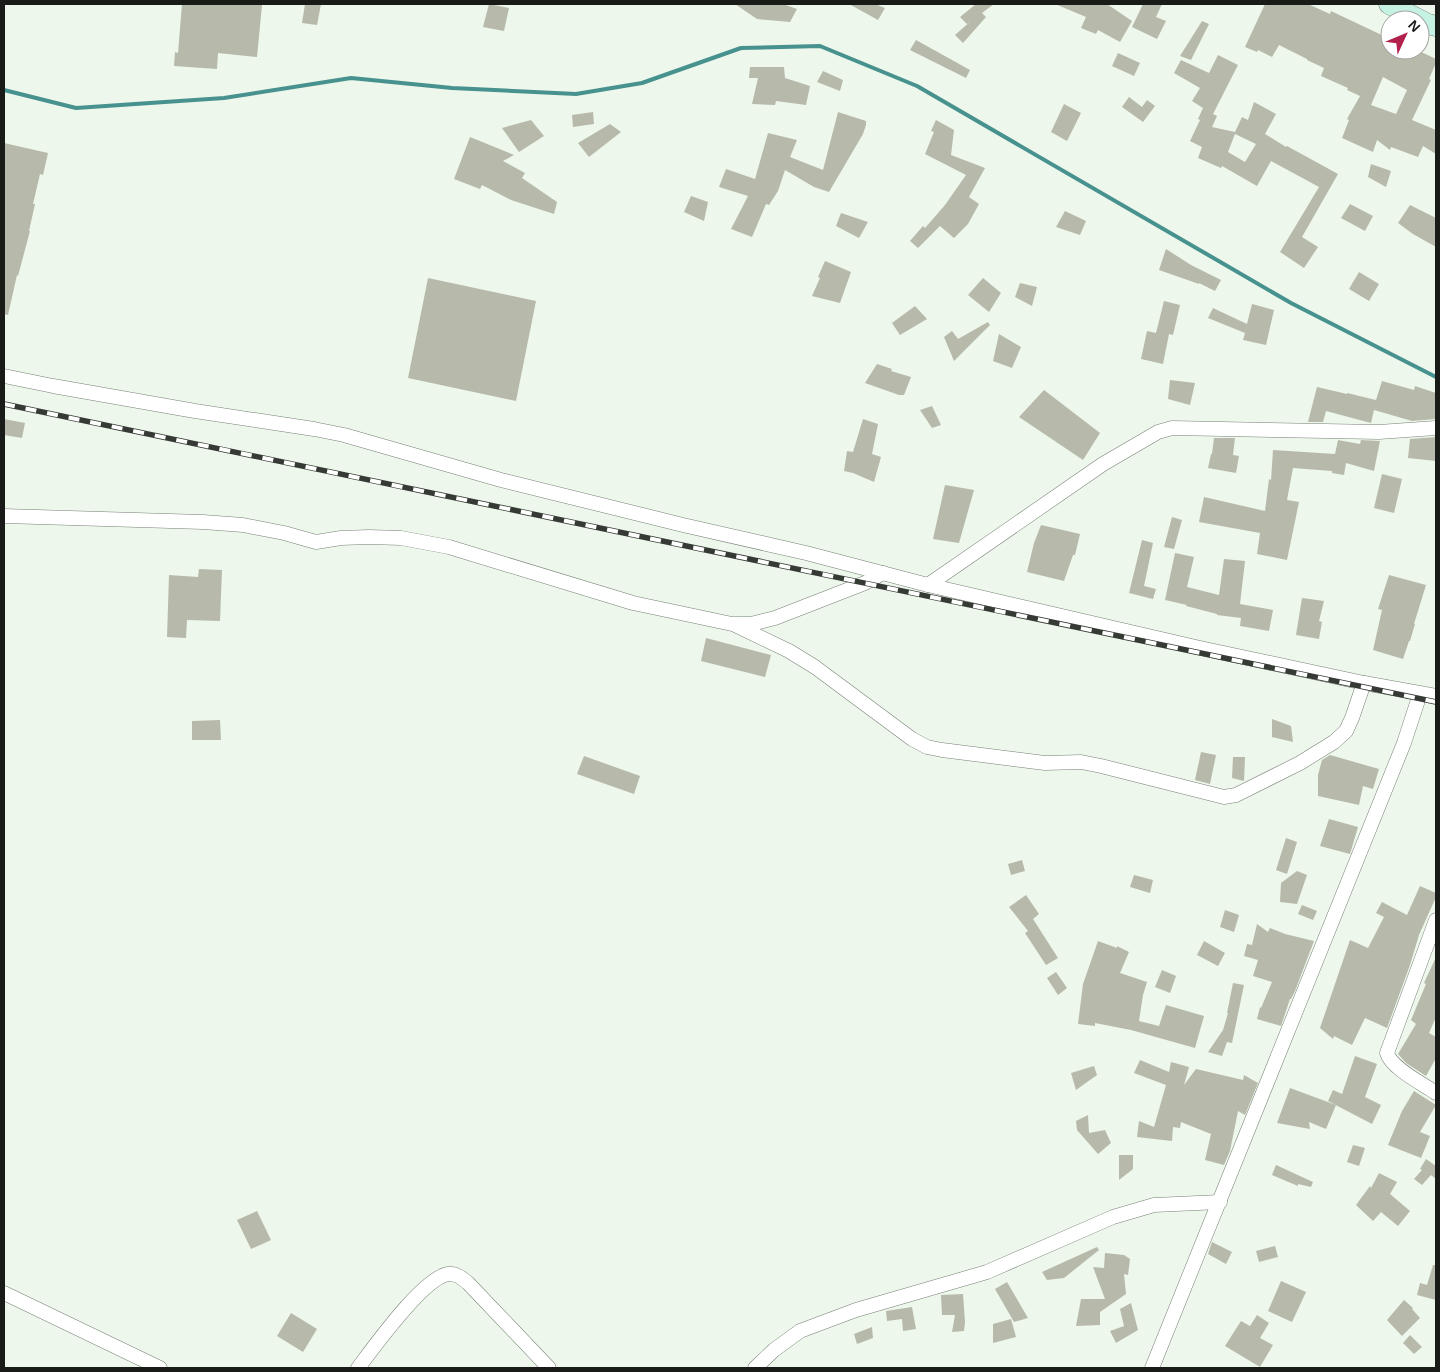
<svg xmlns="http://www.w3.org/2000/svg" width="1440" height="1372" font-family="Arial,sans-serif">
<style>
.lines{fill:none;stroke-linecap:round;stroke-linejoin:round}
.stream{stroke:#47918e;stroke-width:4}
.building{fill:#b7baab;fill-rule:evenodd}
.minor-casing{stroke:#778176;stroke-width:15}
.secondary-casing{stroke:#778176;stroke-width:21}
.minor{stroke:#fff;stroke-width:14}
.secondary{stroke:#c6f2e4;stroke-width:20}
.rail-casing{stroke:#363a35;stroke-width:5.5}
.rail{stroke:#fff;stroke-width:4;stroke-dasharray:11;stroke-linecap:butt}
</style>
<rect width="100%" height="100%" fill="#edf7eb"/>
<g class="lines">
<polyline class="stream" points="4,90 76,108 224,98 351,78 452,88 576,94 642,83 741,48 820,46 917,86 1291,303 1436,377"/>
</g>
<g class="building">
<polygon points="182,4 262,5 257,57 218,53 217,69 174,66 175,52 178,53"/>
<polygon points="305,4 321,4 317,25 302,23"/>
<polygon points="489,4 509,8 504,31 483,27"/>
<polygon points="735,4 783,4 797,9 790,22 757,19"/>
<polygon points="849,4 875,4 885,8 878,20"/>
<polygon points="976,4 994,4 982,13 986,17 963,43 955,35 972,20 967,24 960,17"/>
<polygon points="1055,4 1107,4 1132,21 1120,42 1098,30 1096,34 1081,28 1086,17"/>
<polygon points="1143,4 1162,4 1156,17 1166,21 1157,39 1132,27"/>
<path d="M1265 4H1308L1330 14 1331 11 1390 39V50H1417L1436 59V63L1429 79 1431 80 1412 120 1436 130V154L1423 146 1418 157 1391 147 1390 150 1377 140 1373 152 1342 138 1349 120 1347 119 1360 96 1347 90 1348 88 1321 76 1324 68 1307 60V59L1279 45 1272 57 1258 50 1257 52 1245 47ZM1383 77 1407 90 1396 114 1371 105Z"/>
<polygon points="1202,21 1209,24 1191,60 1180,56"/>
<polygon points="916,40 970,70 966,78 910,50"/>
<polygon points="1118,53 1140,63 1134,76 1112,66"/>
<path d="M1218 55 1238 65 1213 114 1217 116 1212 127 1235 132 1242 117 1248 120 1254 102 1276 114 1265 134 1286 147 1287 146 1338 174 1302 237 1318 247 1304 268 1280 252 1319 187 1271 161 1257 186 1222 166 1221 168 1198 158 1202 147 1190 141 1200 120 1198 119 1203 108 1192 101 1200 88 1174 73 1181 60 1209 73ZM1235 134 1256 144 1245 162 1228 152Z"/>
<polygon points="750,67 784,67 785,78 810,86 806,105 776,101 775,105 752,104 758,78 749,78"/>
<polygon points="823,71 843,80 840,91 817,82"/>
<polygon points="1129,97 1142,107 1147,100 1155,106 1143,122 1122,107"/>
<polygon points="1064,104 1081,113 1067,141 1051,132"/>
<polygon points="593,112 594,124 573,127 572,115"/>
<polygon points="838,112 866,121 866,125 863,134 829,192 814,187 785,170 778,191 769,205 766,204 752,237 731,229 748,196 719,187 726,169 755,179 768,133 797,140 790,157 823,170"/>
<polygon points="531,120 544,136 519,152 502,128"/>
<polygon points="936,120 954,130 951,155 985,168 969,197 979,204 968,224 954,238 940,226 918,248 910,241 923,226 925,228 945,205 966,175 925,154 934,132 931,131"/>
<polygon points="610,124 621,132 589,157 578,143"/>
<polygon points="470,137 514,155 503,161 525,173 522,178 557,202 554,214 511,200 482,185 480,189 454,179"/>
<polygon points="4,143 48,153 43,175 40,174 33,204 35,204 29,231 30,231 18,276 17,275 8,315 4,314"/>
<polygon points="1371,164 1391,171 1386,187 1368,177"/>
<polygon points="691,196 708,202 704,221 684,212"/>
<polygon points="1350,204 1373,216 1365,231 1341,218"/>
<polygon points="1410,205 1436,218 1436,247 1413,234 1398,223"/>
<polygon points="1065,211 1086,221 1080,235 1056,227"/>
<polygon points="841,213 868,222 859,238 836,226"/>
<polygon points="1166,249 1191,265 1221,280 1215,291 1199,283 1199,284 1159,270"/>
<polygon points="825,261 851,272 840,303 812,296 820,278 818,277"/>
<polygon points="1359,272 1379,284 1369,301 1349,289"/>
<polygon points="428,278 536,301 516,401 408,378"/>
<polygon points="983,278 1001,293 989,312 968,295"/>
<polygon points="1020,283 1037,287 1032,306 1015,297"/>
<polygon points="1164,301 1180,305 1173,335 1169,334 1163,364 1141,359 1147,331 1156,333"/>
<polygon points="1252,304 1274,310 1266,345 1243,340 1245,333 1208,318 1213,308 1247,324"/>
<polygon points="915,306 927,319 900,335 892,323"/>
<polygon points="988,322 990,325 954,361 944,337 952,331 958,339"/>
<polygon points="999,334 1021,347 1012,368 993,361"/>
<polygon points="877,364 892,369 891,371 911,377 904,395 899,395 865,383"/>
<polygon points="1170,380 1195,383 1190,405 1168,399"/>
<polygon points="1382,381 1414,390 1415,386 1436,393 1436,419 1412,421 1374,410 1371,423 1326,411 1323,422 1308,422 1317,387 1347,394 1347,393 1376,400"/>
<polygon points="1044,390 1100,433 1083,460 1019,417"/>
<polygon points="932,406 941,425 932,428 920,410"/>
<polygon points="4,419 25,423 22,438 4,435"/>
<polygon points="863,419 878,424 872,454 881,457 874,482 853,473 844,471 847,451 853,452"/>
<polygon points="1436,437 1436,461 1408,458 1410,439"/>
<polygon points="1214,438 1235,438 1233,455 1239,456 1236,473 1208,468 1211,454 1212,454"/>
<polygon points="1338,440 1360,444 1361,440 1380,441 1374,471 1346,463 1344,475 1332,473 1332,471 1293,468 1287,500 1299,502 1287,560 1257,554 1260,533 1199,522 1204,497 1265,511 1269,479 1271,480 1273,450 1335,454"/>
<polygon points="1382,474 1402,479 1394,513 1374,508"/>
<polygon points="945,485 974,490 959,543 933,539"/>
<polygon points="1172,517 1182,520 1174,549 1164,547"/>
<polygon points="1041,525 1080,534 1075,555 1073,555 1064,581 1027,572 1034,543"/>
<polygon points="1142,540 1153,543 1144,586 1156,589 1153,599 1129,593"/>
<polygon points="1175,553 1194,557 1187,587 1219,595 1224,559 1245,561 1240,604 1273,610 1269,631 1240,626 1241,618 1217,615 1217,614 1186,606 1187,605 1165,600"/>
<polygon points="199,569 222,570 220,621 187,620 186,638 167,637 169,575 198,577"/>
<polygon points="1389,575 1426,585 1414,624 1415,624 1410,641 1409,641 1403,659 1373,650 1382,610 1378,609"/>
<polygon points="1302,598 1324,601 1319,621 1322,622 1319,639 1296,635"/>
<polygon points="706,638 771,655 765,677 701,661"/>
<polygon points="1272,719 1291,726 1293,742 1272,737"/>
<polygon points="220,720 221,740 192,740 192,721"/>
<polygon points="1201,752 1216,755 1210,784 1195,780"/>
<polygon points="1330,755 1379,769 1373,789 1363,786 1359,805 1318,796 1318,775 1322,760"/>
<polygon points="584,756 640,776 634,794 577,774"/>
<polygon points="1233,757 1245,757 1244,781 1232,778"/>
<polygon points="1329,819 1358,827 1350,854 1320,846"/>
<polygon points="1286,838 1297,842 1287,874 1276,870"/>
<polygon points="1022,860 1025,871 1011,875 1008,864"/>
<polygon points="1297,871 1307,875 1297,904 1280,902 1281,883"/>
<polygon points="1134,875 1153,880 1150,893 1130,887"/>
<polygon points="1420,886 1436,893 1436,897 1419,935 1410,965 1387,1028 1365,1018 1352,1045 1334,1036 1333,1039 1320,1028 1350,940 1368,948 1384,917 1376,913 1382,902 1407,915"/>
<polygon points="1026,895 1039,914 1033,919 1058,958 1046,965 1025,933 1028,931 1009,907"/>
<polygon points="1302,905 1317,911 1313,920 1298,914"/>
<polygon points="1225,910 1239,915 1234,932 1220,927"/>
<polygon points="1257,924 1268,932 1270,928 1285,934 1314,941 1295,991 1291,999 1290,999 1281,1026 1257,1019 1260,1007 1261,1008 1272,982 1253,976 1258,960 1244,956 1247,944 1252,945"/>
<polygon points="1098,941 1117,948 1117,946 1129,952 1120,973 1147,982 1143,995 1139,1021 1159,1026 1166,1005 1204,1016 1195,1048 1131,1030 1095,1023 1095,1026 1078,1024 1083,984"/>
<polygon points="1204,941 1225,953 1218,966 1197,955"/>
<polygon points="1436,957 1436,1017 1429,1033 1436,1037 1436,1058 1426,1076 1406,1063 1398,1054 1416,1024 1411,1020 1426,984 1424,983"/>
<polygon points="1162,970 1176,976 1170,993 1155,987"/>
<polygon points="1056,972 1067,988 1058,995 1047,978"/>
<polygon points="1233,983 1244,985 1232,1043 1227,1042 1222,1056 1208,1052 1223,1030 1228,1013 1227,1013"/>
<polygon points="1355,1056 1377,1064 1365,1097 1381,1105 1372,1124 1328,1101 1333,1090 1342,1094"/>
<polygon points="1140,1060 1169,1072 1171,1062 1189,1067 1184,1085 1196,1069 1243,1080 1244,1075 1258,1083 1245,1115 1238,1111 1230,1151 1224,1165 1205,1160 1211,1134 1181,1122 1180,1128 1173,1127 1172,1141 1137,1137 1139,1121 1154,1127 1166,1085 1134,1073"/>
<polygon points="1094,1066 1097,1075 1076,1090 1071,1073"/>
<polygon points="1290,1088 1336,1105 1326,1129 1309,1122 1310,1129 1277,1123"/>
<polygon points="1414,1091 1436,1105 1420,1132 1430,1136 1421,1158 1388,1145 1402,1111"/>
<polygon points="1088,1115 1089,1133 1105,1130 1111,1143 1098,1154 1077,1130 1076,1121"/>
<polygon points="1353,1145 1365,1148 1359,1166 1347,1162"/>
<polygon points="1119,1155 1133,1155 1133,1169 1119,1180"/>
<polygon points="1426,1159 1436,1166 1436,1179 1431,1175 1422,1185 1414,1179 1422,1170 1420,1169"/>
<polygon points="1276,1165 1313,1182 1311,1187 1298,1184 1298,1186 1272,1175"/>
<polygon points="1379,1173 1397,1182 1390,1194 1410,1211 1398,1226 1381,1212 1373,1221 1356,1205 1370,1186 1371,1188"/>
<polygon points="257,1211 271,1240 251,1249 237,1220"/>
<polygon points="1212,1242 1232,1252 1226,1264 1208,1254"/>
<polygon points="1275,1246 1278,1257 1259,1262 1256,1251"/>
<polygon points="1097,1247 1099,1250 1064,1278 1047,1280 1042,1272"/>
<polygon points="1105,1253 1124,1255 1130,1259 1128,1275 1124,1274 1126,1294 1100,1312 1100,1325 1076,1326 1081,1299 1105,1299 1093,1267 1104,1268"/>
<polygon points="1433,1265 1436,1265 1436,1300 1417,1295 1420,1283 1427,1285"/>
<polygon points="1281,1281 1306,1292 1292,1322 1268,1311"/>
<polygon points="1007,1282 1028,1318 1014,1322 995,1289"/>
<polygon points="963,1294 965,1322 964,1331 952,1332 955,1315 942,1315 941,1295"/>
<polygon points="1404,1300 1413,1308 1412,1309 1420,1318 1402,1336 1387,1320"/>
<polygon points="1131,1303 1138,1330 1116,1343 1110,1331 1124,1326 1120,1309"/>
<polygon points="912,1307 916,1329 903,1331 902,1319 887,1321 886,1311"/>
<polygon points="291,1313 317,1329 303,1352 277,1336"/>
<polygon points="1257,1315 1269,1323 1260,1338 1273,1345 1260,1367 1225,1346 1241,1321 1250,1326"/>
<polygon points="1011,1319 1016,1337 993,1343 993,1324"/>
<polygon points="872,1327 873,1338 857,1344 854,1334"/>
<polygon points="1410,1335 1422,1347 1414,1354 1403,1343"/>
</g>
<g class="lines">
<defs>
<g id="minor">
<polyline points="4,376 53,386 195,411 314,429 344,435 501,480 683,525 806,553 928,585 1200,648 1364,683 1436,696"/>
<polyline points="4,516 203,522 243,525 284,533 316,542 341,538 369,537 401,538 449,547 633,603 732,624 751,624 775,618 865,583 883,573"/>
<polyline points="928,585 1103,464 1158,432 1172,428 1379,432 1436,428"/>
<polyline points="735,625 789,651 815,667 912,739 927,747 942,750 1045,763 1081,762 1101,766 1224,797 1236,795 1300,763 1334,742 1346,731 1352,718 1364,683"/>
<path d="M1436 920 1387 1053C1391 1068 1423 1084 1436 1093"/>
<polyline points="4,1293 160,1368"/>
<path d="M358 1368C374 1347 423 1278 448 1274 456 1273 462 1278 468 1283L549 1368"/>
<polyline points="755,1368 774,1350 800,1331 856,1310 987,1272 1113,1217 1154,1205 1220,1202"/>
<polyline points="1152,1368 1404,743 1420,694"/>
</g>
<polyline id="secondary" points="1389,4 1428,24 1436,26"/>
</defs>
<use href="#minor" class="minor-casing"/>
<use href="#secondary" class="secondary-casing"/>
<use href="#minor" class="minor"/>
<use href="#secondary" class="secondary"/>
<defs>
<polyline id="rail" points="4,404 1436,702"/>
</defs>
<use href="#rail" class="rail-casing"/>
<use href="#rail" class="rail"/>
</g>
<rect width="1440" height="1372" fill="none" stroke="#181b17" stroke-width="10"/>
<g transform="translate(1405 35) rotate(46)"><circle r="24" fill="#ffffff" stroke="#a3a4a2"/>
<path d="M0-4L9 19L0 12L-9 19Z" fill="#b2204c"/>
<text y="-8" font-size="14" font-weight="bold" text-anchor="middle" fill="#181b17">N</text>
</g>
</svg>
